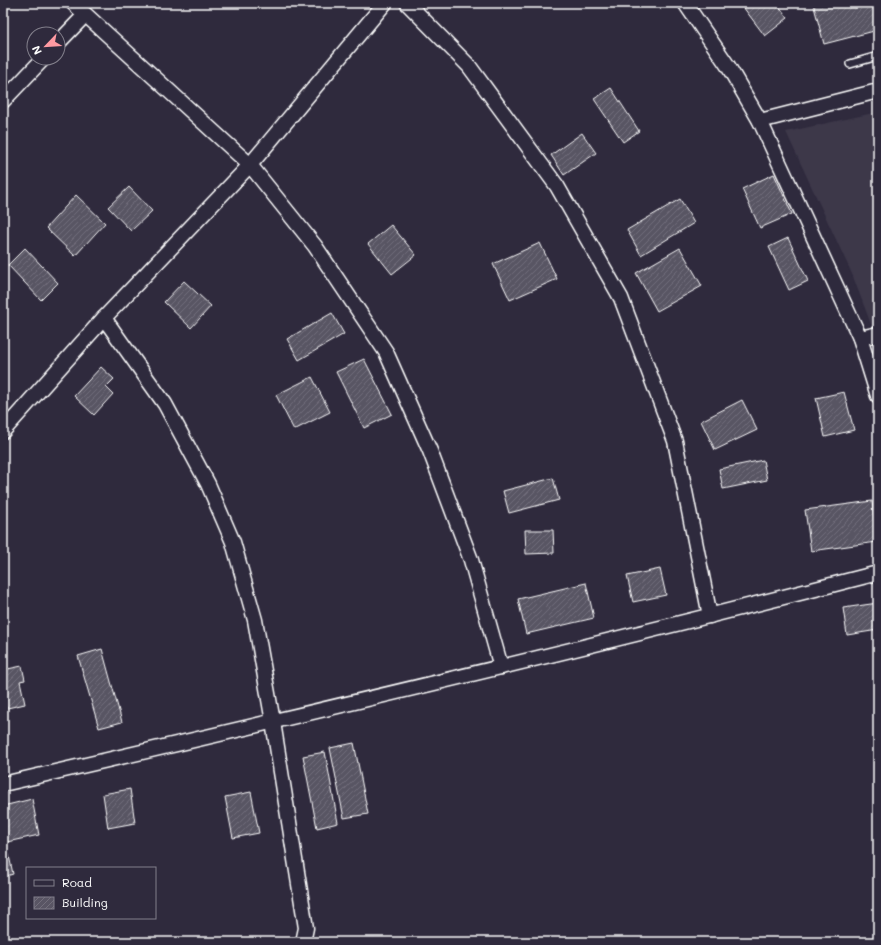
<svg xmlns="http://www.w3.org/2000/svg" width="881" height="945" font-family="Mali,sans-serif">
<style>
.built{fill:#3c3749}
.building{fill:url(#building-hatch);stroke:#fff}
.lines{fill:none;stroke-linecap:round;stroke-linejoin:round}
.service-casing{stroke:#fff;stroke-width:10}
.minor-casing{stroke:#fff;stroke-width:17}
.service{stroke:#2f2a3d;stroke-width:7}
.minor{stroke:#2f2a3d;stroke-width:14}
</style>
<defs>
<pattern id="building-hatch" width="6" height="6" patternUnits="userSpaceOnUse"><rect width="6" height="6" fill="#595564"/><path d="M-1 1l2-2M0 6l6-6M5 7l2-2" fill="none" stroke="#726e7b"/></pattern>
</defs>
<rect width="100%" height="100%" fill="#2f2a3d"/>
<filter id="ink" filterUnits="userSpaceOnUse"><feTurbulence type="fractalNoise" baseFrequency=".025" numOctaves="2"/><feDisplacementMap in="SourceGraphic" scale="8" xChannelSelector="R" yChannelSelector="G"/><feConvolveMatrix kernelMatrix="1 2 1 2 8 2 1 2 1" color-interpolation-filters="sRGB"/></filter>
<g filter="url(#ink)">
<polygon class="built" points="878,112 878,343 852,274 786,132"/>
<g class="building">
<polygon points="740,3 781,3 778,5 788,18 765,36"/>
<polygon points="813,3 878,3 878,30 824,44"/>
<polygon points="611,88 639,131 623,142 594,99"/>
<polygon points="582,133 596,153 564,175 551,155"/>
<polygon points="774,174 792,214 760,228 742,189"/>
<polygon points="129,187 152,211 131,231 108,207"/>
<polygon points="76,195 105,223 75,256 46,228"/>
<polygon points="680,199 694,223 641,255 627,230"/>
<polygon points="391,225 416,255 392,274 368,244"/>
<polygon points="788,238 808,281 789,290 769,247"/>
<polygon points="540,243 557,279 510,300 493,264"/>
<polygon points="25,248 58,283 41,300 8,265"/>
<polygon points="680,248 702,286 657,311 636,273"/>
<polygon points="184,281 211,306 191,328 164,302"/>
<polygon points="332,313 344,334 299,360 287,339"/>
<polygon points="364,359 392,414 364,428 336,372"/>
<polygon points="101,367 114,379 106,387 113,394 94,415 74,396"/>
<polygon points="312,377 330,412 294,430 276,395"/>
<polygon points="844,392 854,430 825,437 816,398"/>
<polygon points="742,400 757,430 715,450 701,421"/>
<polygon points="763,460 767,480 723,489 719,469"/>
<polygon points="553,478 559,500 509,513 503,491"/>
<polygon points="872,501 877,542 811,551 805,510"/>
<polygon points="525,530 553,530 554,553 526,554"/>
<polygon points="660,569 666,595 633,602 627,576"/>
<polygon points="586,583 594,618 526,634 518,599"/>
<polygon points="878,603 878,630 847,635 843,608"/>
<polygon points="102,649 122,722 99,728 78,656"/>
<polygon points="22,666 25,680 20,681 25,704 3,709 3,670"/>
<polygon points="354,743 368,814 344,818 330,748"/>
<polygon points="325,752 338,823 317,828 303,756"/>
<polygon points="130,789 135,823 108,828 103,794"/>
<polygon points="251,792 259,833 233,838 225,797"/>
<polygon points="32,799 39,835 7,842 3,825 3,806"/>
<polygon points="8,851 13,874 3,877 3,852"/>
</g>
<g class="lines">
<defs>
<polyline id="service" points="850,64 878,56"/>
<g id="minor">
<polyline points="73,3 250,165 315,246 386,352 430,451 471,560 501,667"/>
<polyline points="407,3 469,66 557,186 621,298 675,441 710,616"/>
<polyline points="685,3 728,66 760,121 860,338 878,396"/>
<polyline points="58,43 85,15"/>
<polyline points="3,101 44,58"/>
<polyline points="760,121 878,91"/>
<polyline points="104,318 165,404 208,484 233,542 255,620 273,722 306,928 303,942"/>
<polyline points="860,338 878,334"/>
<polyline points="3,431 104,318 250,165 385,3"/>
<path d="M3 784C296 717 587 648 878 573"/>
</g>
</defs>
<use href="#service" class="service-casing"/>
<use href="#minor" class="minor-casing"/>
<use href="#service" class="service"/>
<use href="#minor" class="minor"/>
</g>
</g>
<rect width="881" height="945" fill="none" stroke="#2f2a3d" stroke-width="16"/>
<rect x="8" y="8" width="865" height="929" fill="none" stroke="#fff" stroke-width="1.5" filter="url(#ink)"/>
<rect x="26" y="867" width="130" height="52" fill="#2f2a3d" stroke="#827f8b"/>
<rect x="34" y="880" width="20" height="6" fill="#2f2a3d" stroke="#827f8b"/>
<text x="62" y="887" font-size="12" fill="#ffffff">Road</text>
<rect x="34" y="897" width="20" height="12" fill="url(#building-hatch)" stroke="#827f8b"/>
<text x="62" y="907" font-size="12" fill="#ffffff">Building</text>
<g transform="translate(46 46) rotate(245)"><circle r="19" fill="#2f2a3d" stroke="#827f8b"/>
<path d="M0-3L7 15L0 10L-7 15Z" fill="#ff9aa2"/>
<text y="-6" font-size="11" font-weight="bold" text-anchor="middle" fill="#ffffff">N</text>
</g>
</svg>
